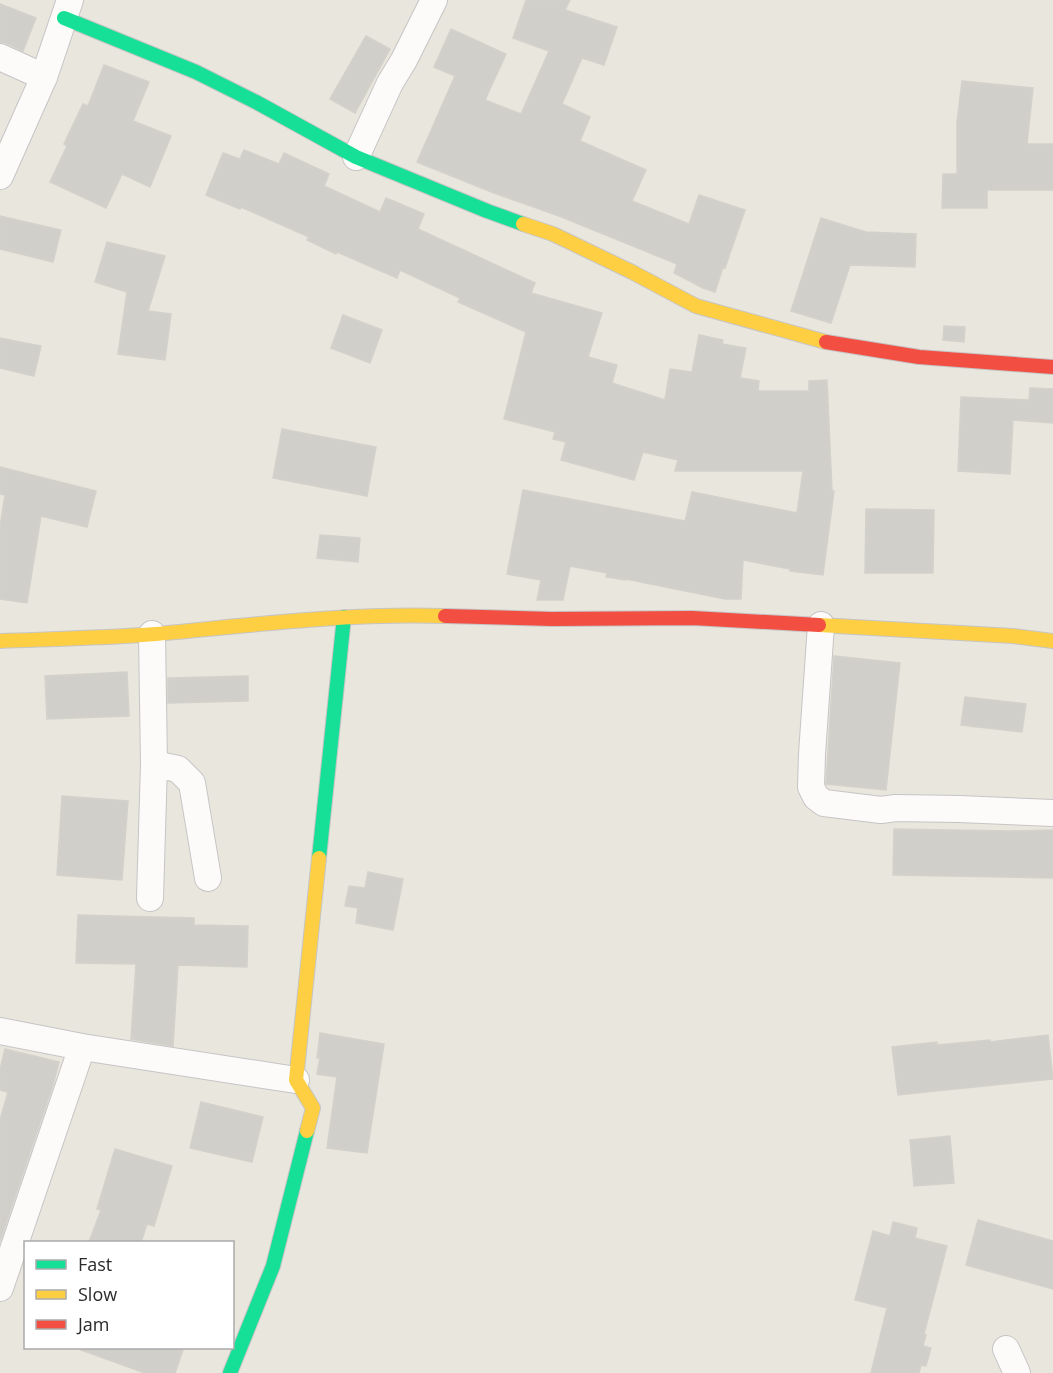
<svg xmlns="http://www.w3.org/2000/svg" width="1053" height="1373" font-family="'Open Sans',sans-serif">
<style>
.building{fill:#d1cfca;stroke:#d4d1cb;stroke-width:1.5}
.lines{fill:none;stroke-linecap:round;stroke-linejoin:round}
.street-casing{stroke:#c6c5c5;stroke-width:28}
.fast-casing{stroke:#c6c5c5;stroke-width:16}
.slow-casing{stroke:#c6c5c5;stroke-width:16}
.jam-casing{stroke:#c6c5c5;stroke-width:16}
.street{stroke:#fcfbfa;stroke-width:26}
.fast{stroke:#16e098;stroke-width:14}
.slow{stroke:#ffcf43;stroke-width:14}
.jam{stroke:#f24e42;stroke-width:14}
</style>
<rect width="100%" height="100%" fill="#e9e6de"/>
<g class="building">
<polygon points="526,0 570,0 565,10 617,27 604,65 582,58 562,104 590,117 580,141 646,170 632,201 689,224 699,195 745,210 725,268 723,267 715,292 703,288 674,273 677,264 559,216 494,193 417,162 455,76 434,67 451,29 506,54 485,100 521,114 549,51 513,38"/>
<polygon points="0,4 36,18 23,51 6,43 0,42"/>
<polygon points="366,36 390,49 355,113 330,99"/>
<polygon points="104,65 149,82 133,121 171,136 150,187 122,174 106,208 50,182 67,146 64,144 83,104 88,106"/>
<polygon points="962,81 1033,88 1027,144 1053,144 1053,190 987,190 987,208 942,208 943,174 957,174 957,122"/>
<polygon points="244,150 279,164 284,153 329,174 324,186 380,212 386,198 424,214 418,229 535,283 531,293 602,313 588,357 617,365 612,383 665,400 670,369 692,372 699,335 723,340 722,344 746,348 740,378 759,381 758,391 809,391 809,381 827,380 832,491 834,491 823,575 790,571 790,569 743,560 741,599 725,599 626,579 625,580 606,577 607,573 570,566 563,600 537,600 541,580 507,574 523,490 685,521 692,492 797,513 803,471 675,471 678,460 643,452 634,480 561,460 566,442 553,439 555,432 504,419 526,332 458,302 460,298 400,270 397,278 337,252 336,254 307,240 309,237 241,207 240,209 206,195 223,153 240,159"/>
<polygon points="0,216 61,230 53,262 0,249"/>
<polygon points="821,218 866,232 916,234 915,267 850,265 831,323 791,311"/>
<polygon points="107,242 165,256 148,311 171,314 165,360 118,354 127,292 95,282"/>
<polygon points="343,315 382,330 370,363 331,348"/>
<polygon points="944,326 965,327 964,342 943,340"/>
<polygon points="0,338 41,346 34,376 0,368"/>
<polygon points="1030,388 1053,389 1053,423 1013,420 1010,474 958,471 961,397 1029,400"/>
<polygon points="282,429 376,447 367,496 273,478"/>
<polygon points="0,467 96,491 87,527 41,516 27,603 0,599 0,527 5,495 0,494"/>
<polygon points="866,509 934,510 933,573 865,573"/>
<polygon points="320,535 360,538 358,562 317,558"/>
<polygon points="834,656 900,663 886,790 826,784"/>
<polygon points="127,672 129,716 47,719 45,676"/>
<polygon points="248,676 248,701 168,703 168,678"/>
<polygon points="965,697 1026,704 1022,732 961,725"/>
<polygon points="62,796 128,801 122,880 57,875"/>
<polygon points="894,829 1011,831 1053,830 1053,878 893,875"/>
<polygon points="368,872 403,879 393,930 356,923 358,908 345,906 349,886 365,888"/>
<polygon points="78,915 194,918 194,925 248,926 247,967 178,965 173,1046 131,1039 136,964 76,963"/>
<polygon points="320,1033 384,1044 367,1153 327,1148 337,1077 317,1074 320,1058 317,1058"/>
<polygon points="1048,1035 1053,1079 898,1095 892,1047 937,1042 937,1045 990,1040 990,1042"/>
<polygon points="5,1049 59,1062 53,1085 0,1241 0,1120 8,1092 0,1090 0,1070"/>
<polygon points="201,1102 263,1117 252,1162 190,1148"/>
<polygon points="950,1136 954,1183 914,1186 910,1140"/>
<polygon points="115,1149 172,1166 154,1226 147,1224 141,1242 89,1242 101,1210 97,1209"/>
<polygon points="978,1220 1053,1241 1053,1289 966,1265"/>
<polygon points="893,1222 917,1228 915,1238 947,1246 924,1334 926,1335 923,1346 931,1348 926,1366 921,1365 919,1373 871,1373 887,1308 855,1300 873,1231 890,1236"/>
<polygon points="81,1347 184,1347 175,1373 145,1373 81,1350"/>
</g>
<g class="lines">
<defs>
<g id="street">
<polyline points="0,57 44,77"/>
<polyline points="356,157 390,83 404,60 434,0"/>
<polyline points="0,176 44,77 70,0"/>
<polyline points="821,625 812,754 811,787 816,797 824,803 881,810 896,808 959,809 1053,813"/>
<polyline points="154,764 178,769 192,783 208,878"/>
<polyline points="150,898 154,764 152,634"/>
<polyline points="0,1031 82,1047 296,1080"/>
<polyline points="0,1288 82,1047"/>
<polyline points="1006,1349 1017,1373"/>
</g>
<g id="fast">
<polyline points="64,18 196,72 256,102 356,157 487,211 523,224"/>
<polyline points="319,858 344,617"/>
<polyline points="230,1373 273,1266 307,1131"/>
</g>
<g id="slow">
<polyline points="523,224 553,234 632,272 696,306 826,342"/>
<polyline points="819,625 1013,636 1053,641"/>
<path d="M0 641C52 639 104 638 156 634 252 625 348 613 445 616"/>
<polyline points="307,1131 313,1108 296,1080 319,858"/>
</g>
<g id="jam">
<polyline points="826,342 919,357 1053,367"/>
<polyline points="445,616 552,619 692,618 819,625"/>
</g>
</defs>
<use href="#street" class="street-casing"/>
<use href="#fast" class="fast-casing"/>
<use href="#slow" class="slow-casing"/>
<use href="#jam" class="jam-casing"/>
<use href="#street" class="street"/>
<use href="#fast" class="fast"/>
<use href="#slow" class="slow"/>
<use href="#jam" class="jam"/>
</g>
<rect x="24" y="1241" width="210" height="108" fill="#ffffff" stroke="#aaaaaa" stroke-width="1.5"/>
<rect x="36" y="1260" width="30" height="9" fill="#16e098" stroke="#aaaaaa" stroke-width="1.5"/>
<text x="78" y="1271" font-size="18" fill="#2a2a2a">Fast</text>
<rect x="36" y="1290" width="30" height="9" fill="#ffcf43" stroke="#aaaaaa" stroke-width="1.5"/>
<text x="78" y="1301" font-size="18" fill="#2a2a2a">Slow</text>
<rect x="36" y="1320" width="30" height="9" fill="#f24e42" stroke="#aaaaaa" stroke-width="1.5"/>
<text x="78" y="1331" font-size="18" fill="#2a2a2a">Jam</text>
</svg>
